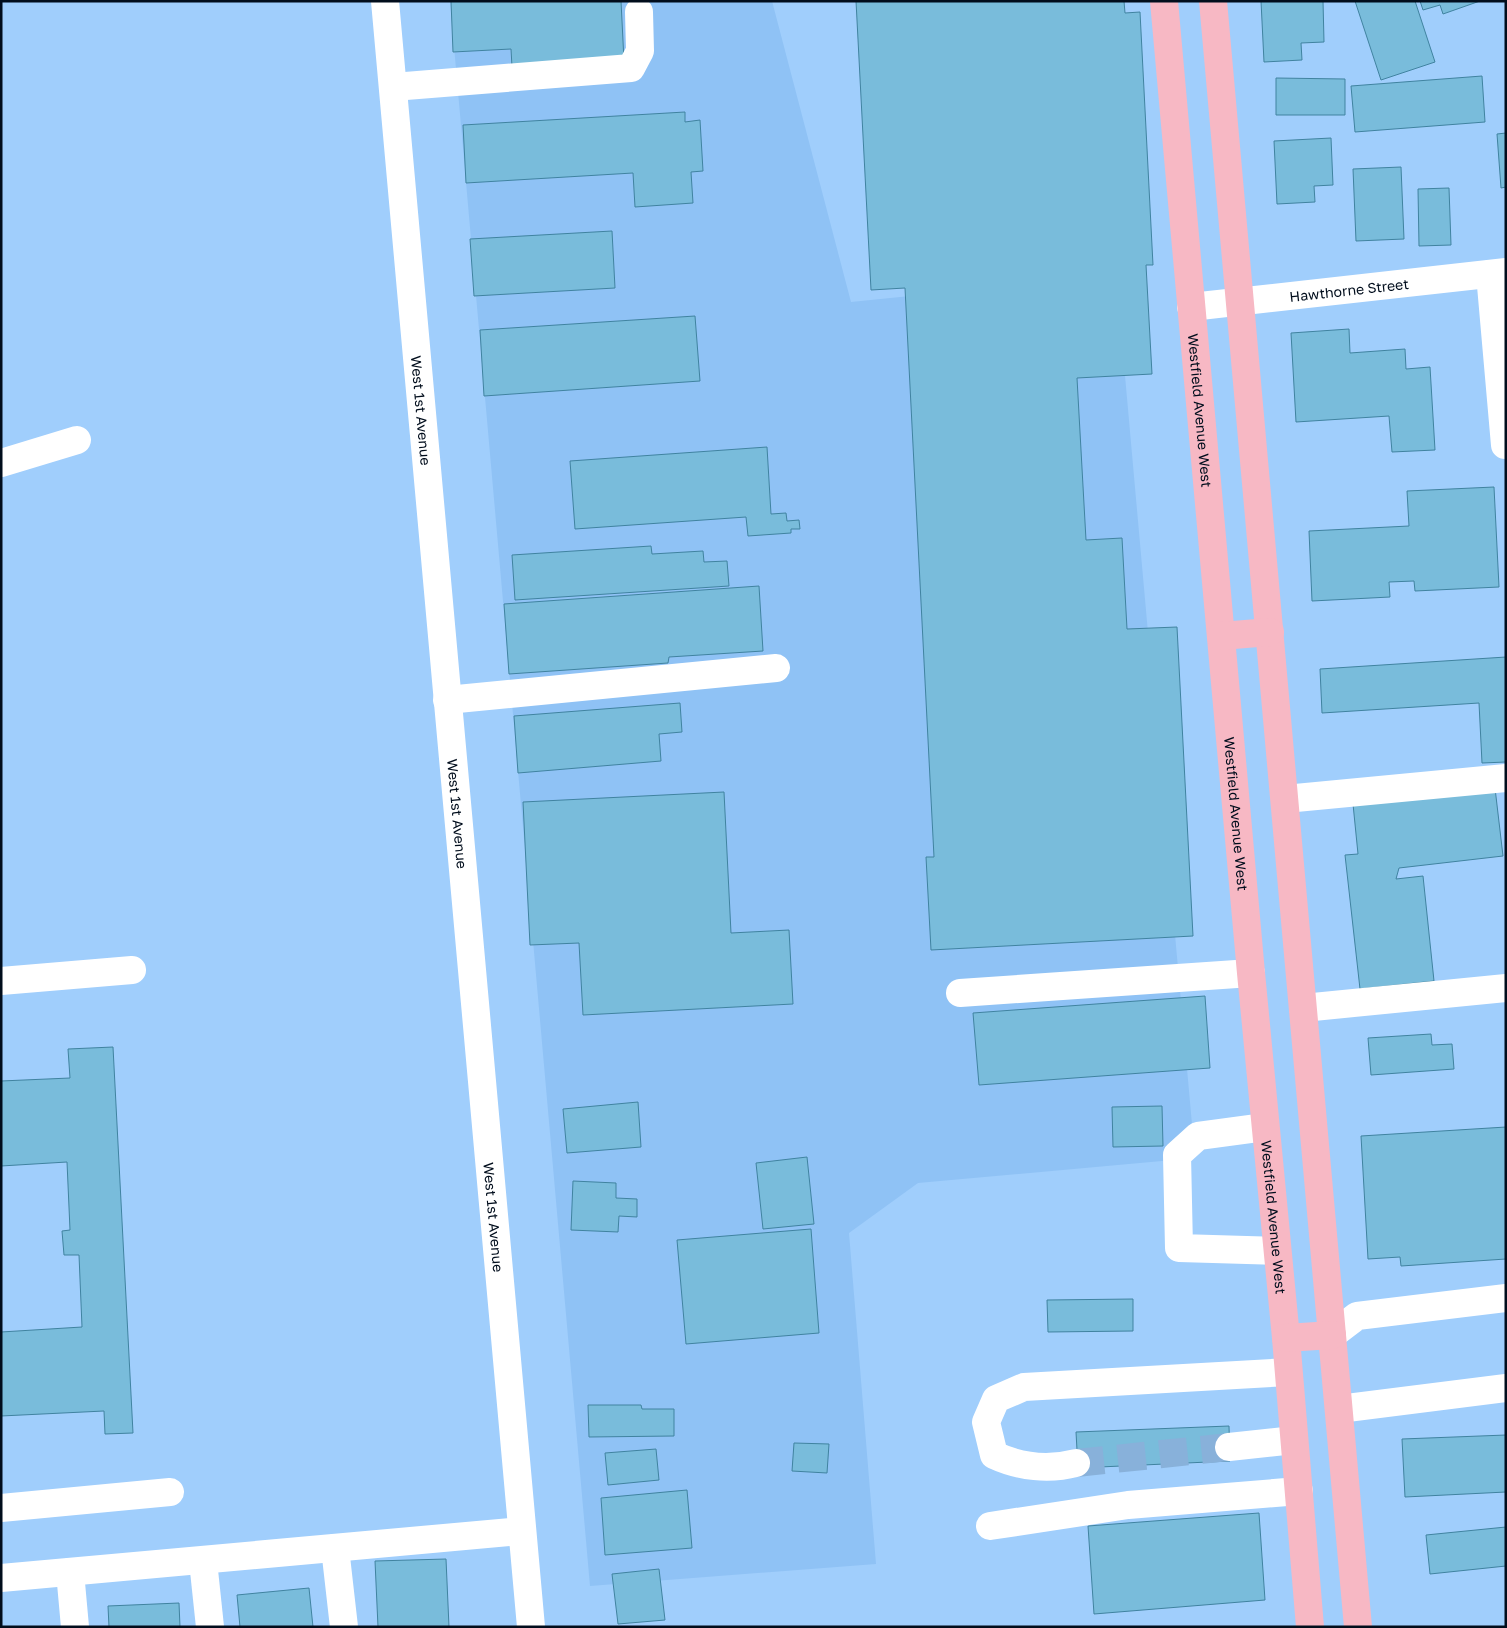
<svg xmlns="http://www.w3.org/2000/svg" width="1507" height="1628" font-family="'Golos Text',sans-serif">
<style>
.built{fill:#8fc2f5}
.building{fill:#79bcdb;stroke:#4083a0}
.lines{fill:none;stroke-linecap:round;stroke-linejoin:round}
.minor-tunnel{stroke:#88b1da;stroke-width:28;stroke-dasharray:28 14;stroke-linecap:butt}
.minor{stroke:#fff;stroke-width:28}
.major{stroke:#f7b8c4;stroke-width:28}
.labels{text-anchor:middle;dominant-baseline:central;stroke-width:5;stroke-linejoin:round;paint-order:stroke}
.street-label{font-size:14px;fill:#010d1c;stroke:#bedaf5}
</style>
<rect width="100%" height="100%" fill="#a0cefc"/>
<polygon class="built" points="450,1 772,1 851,302 1116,275 1195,1158 918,1183 849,1233 876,1564 590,1586"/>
<g class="building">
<polygon points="451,1 621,1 624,61 512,67 511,49 453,52"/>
<polygon points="856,1 1124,1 1125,13 1140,12 1153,265 1146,265 1152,374 1077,378 1086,540 1122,538 1127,629 1177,627 1193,936 931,950 926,857 934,857 905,288 871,290"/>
<polygon points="1261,1 1323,1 1324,42 1301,43 1302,60 1264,62"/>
<polygon points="1355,1 1415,1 1435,62 1381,80"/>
<polygon points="1420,1 1480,1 1443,14 1440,5 1423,10"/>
<polygon points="1482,76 1485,122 1355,132 1351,86"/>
<polygon points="1276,78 1345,79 1345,115 1276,115"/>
<polygon points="685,112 685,122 700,120 703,171 691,172 693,203 635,207 633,173 466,183 463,125"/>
<polygon points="1506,133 1506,187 1501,188 1497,134"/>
<polygon points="1331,138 1333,185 1314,186 1315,202 1277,204 1274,141"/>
<polygon points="1401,167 1404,239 1356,241 1353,169"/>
<polygon points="1449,188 1451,245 1419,246 1418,189"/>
<polygon points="612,231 615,288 474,296 470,239"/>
<polygon points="695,316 700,381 484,396 480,330"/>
<polygon points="1349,329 1350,353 1405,349 1406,369 1430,367 1435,450 1392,452 1389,416 1296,422 1291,333"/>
<polygon points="767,447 771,514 786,513 787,521 799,520 800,529 791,529 791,533 748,536 746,517 575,529 570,461"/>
<polygon points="1494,487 1499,587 1415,591 1414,581 1389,582 1390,597 1312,601 1309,531 1409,526 1407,491"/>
<polygon points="651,546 652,554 703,551 704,562 727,561 729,586 515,600 512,555"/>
<polygon points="759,586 763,651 669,657 668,663 509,674 504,604"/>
<polygon points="1506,657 1506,762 1482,763 1479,703 1322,713 1320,669"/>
<polygon points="680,703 682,732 659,734 661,761 518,773 514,716"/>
<polygon points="1495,788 1503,856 1399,868 1396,879 1423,876 1434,981 1360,989 1345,855 1358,854 1353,804"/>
<polygon points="724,792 731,933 789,930 793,1004 583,1015 579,943 530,945 523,802"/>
<polygon points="1205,996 1210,1068 979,1085 973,1013"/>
<polygon points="1431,1034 1432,1045 1452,1044 1454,1069 1371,1075 1368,1038"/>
<polygon points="113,1047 133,1433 105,1434 104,1411 1,1416 1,1332 82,1327 79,1255 64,1255 62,1231 70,1230 67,1162 1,1166 1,1081 70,1078 68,1049"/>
<polygon points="638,1102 641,1147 567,1153 563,1109"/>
<polygon points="1162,1106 1163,1146 1113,1147 1112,1107"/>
<polygon points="1506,1127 1506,1259 1401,1266 1400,1257 1368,1259 1361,1136"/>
<polygon points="807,1157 814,1224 763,1229 756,1163"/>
<polygon points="573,1181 616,1183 616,1198 637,1199 637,1217 619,1216 618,1232 571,1230"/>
<polygon points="811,1229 819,1333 686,1344 677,1240"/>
<polygon points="1133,1299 1133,1331 1048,1332 1047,1300"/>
<polygon points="588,1405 641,1405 642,1409 674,1409 674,1436 589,1437"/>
<polygon points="1229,1426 1230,1461 1078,1468 1076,1432"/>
<polygon points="1506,1435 1506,1492 1405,1497 1402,1439"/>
<polygon points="794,1443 829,1444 827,1473 792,1471"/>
<polygon points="656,1449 659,1480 608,1485 605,1453"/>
<polygon points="687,1490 692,1548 605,1555 601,1498"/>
<polygon points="1259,1513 1265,1600 1094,1614 1088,1526"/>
<polygon points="1506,1527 1506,1566 1430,1574 1426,1535"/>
<polygon points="446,1559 449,1627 378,1627 375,1561"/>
<polygon points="659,1569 665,1620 618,1624 612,1574"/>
<polygon points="309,1588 313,1627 240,1627 237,1595"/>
<polygon points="179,1603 180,1627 109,1627 108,1606"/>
</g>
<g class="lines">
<polyline class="minor-tunnel" points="1076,1463 1229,1447"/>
<g class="minor">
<path id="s1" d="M385 1 531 1627"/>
<polyline points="393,87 631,68 640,51 639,12"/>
<polyline points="1490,274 1505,445"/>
<path id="s2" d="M1191 307 1506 272"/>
<polyline points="1,463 77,440"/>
<polyline points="447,700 776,668"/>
<polyline points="1285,799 1506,778"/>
<polyline points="1,981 132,970"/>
<polyline points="960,993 1251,973"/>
<polyline points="1303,1008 1506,988"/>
<polyline points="1265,1127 1198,1136 1177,1155 1179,1248 1277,1251"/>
<polyline points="1332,1335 1357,1316 1506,1298"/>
<polyline points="1339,1409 1506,1388"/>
<polyline points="1229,1447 1294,1440"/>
<path d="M1076 1463C1049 1470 1020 1467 994 1455L986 1422 996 1399 1024 1387 1288 1372"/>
<polyline points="1,1508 170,1492"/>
<polyline points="990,1526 1128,1505 1299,1491"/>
<polyline points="335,1548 344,1627"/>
<polyline points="203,1561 210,1627"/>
<polyline points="70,1572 75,1627"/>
<polyline points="1,1578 521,1531"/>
</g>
<g class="major">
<path id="s3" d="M1164 1 1251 973 1286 1338 1310 1627"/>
<polyline points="1213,1 1358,1627"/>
<polyline points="1221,636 1270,632"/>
<polyline points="1286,1338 1332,1335"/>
</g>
</g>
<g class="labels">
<g class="street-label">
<text stroke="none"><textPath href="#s2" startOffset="159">Hawthorne Street</textPath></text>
<text stroke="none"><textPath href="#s1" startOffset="411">West 1st Avenue</textPath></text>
<text stroke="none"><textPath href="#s3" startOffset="411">Westfield Avenue West</textPath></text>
<text stroke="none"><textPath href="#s1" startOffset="816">West 1st Avenue</textPath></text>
<text stroke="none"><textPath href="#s3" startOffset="816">Westfield Avenue West</textPath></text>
<text stroke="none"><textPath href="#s1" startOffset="1221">West 1st Avenue</textPath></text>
<text stroke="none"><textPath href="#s3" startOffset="1221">Westfield Avenue West</textPath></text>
</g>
</g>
<rect width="1507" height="1628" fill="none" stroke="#010d1c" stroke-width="5"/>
</svg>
